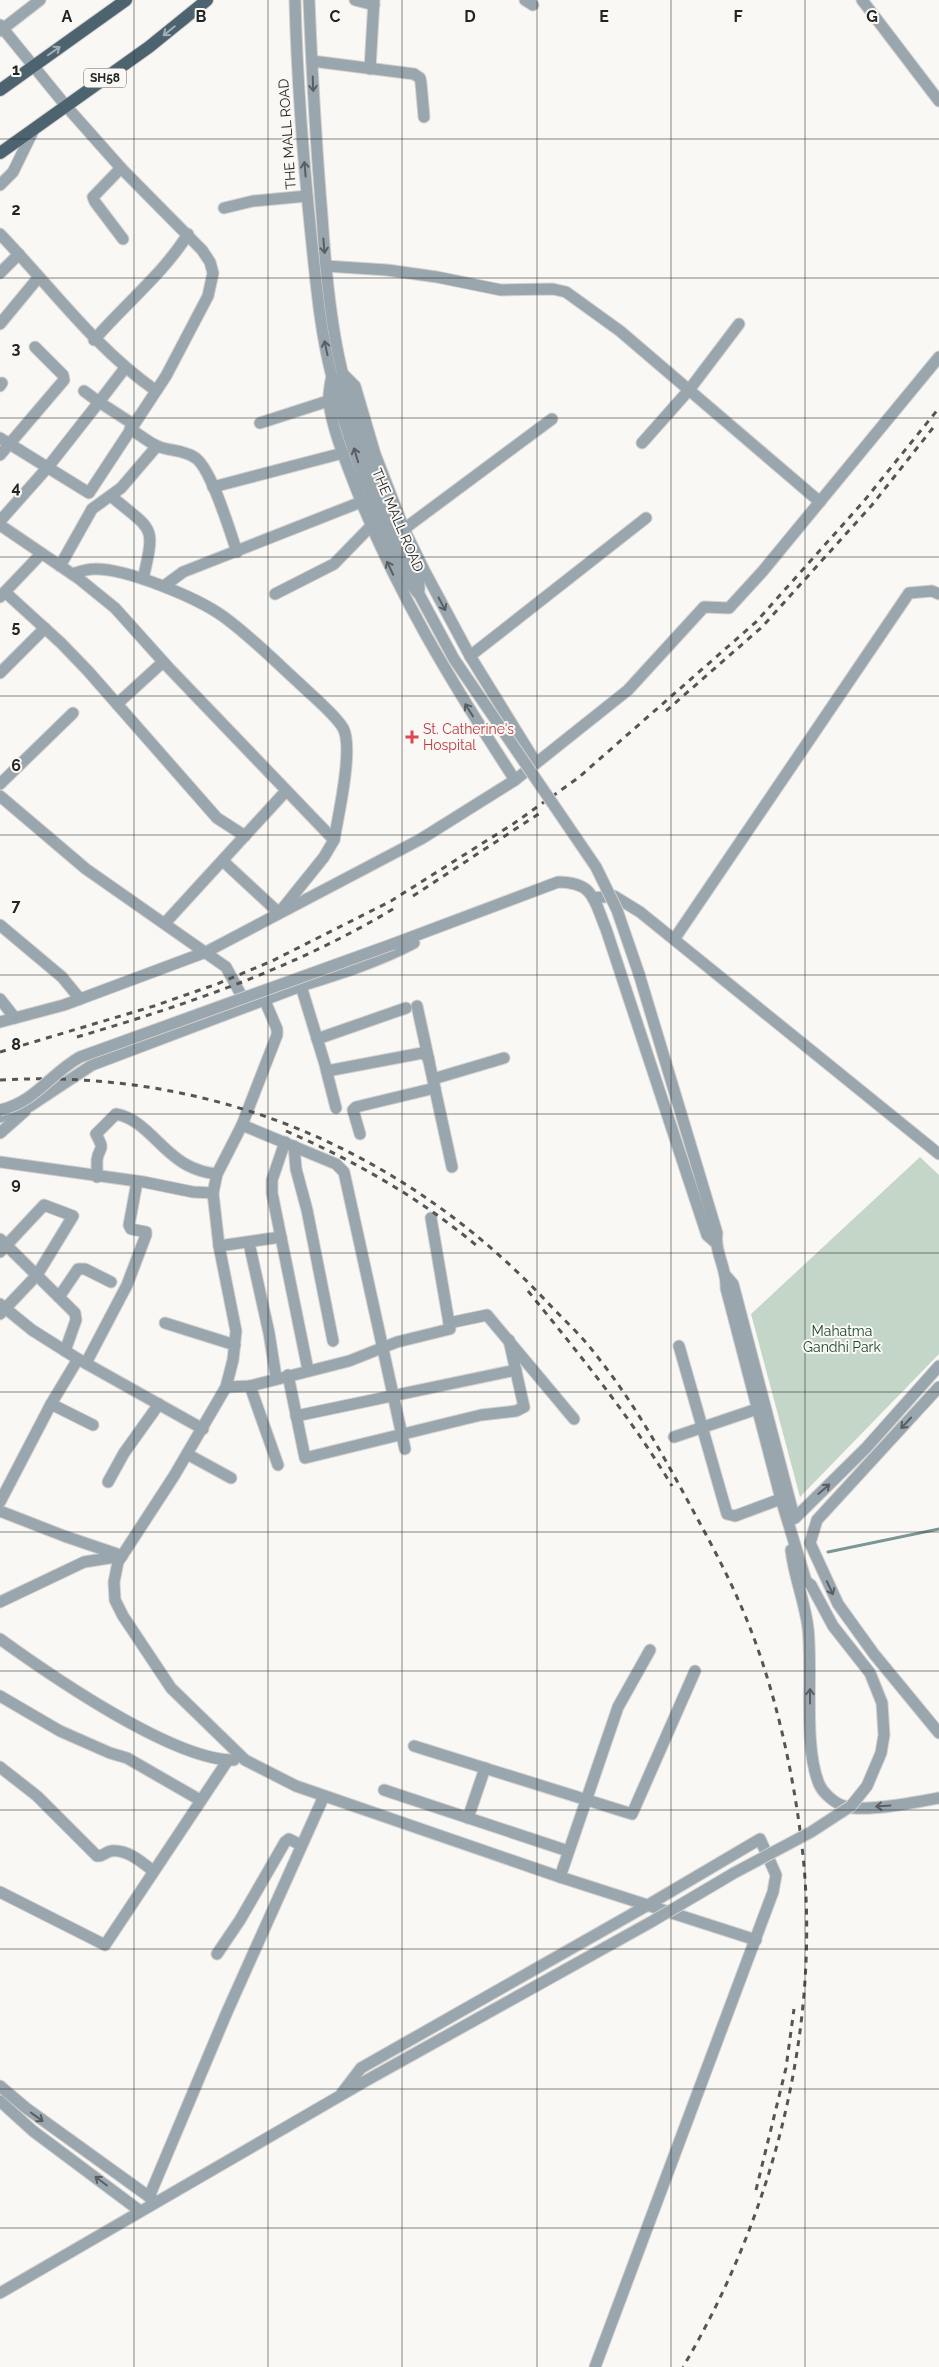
<svg xmlns="http://www.w3.org/2000/svg" width="939" height="2367" font-family="Raleway,sans-serif">
<style>
.green{fill:#c4d6c7}
.lines{fill:none;stroke-linecap:round;stroke-linejoin:round}
.stream{stroke:#7c9696;stroke-width:3}
.minor-casing{stroke:#d3d2cf;stroke-width:13}
.major-casing{stroke:#d3d2cf;stroke-width:14}
.minor{stroke:#9aa6ae;stroke-width:11}
.major{stroke:#4d6370;stroke-width:12}
.rail{stroke:#555553;stroke-width:3;stroke-dasharray:6 6;stroke-linecap:butt}
.minor-bridge-casing{stroke:#d3d2cf;stroke-width:13;stroke-linecap:butt}
.minor-bridge{stroke:#9aa6ae;stroke-width:11}
.oneway{stroke:#a3aeb2}
.oneway2{stroke:#595e62}
.grid{fill:none;stroke:#242423;stroke-width:1;stroke-opacity:0.55}
.health-dot{fill:#e0444e;stroke:#f9f8f5;stroke-width:2}
.labels{text-anchor:middle;dominant-baseline:central;stroke-width:4;stroke-linejoin:round;paint-order:stroke}
.shield{fill:#f9f8f5;stroke:#646462;stroke-width:1}
.shield-label{font-size:12px;font-weight:bold;fill:#242423}
.street-label{font-size:14px;fill:#242423;stroke:#f9f8f5}
.health-label{font-size:14px;fill:#be3a42;stroke:#f9f8f5;text-anchor:start}
.park-label{font-size:14px;fill:#1d4628;stroke:#f9f8f5}
.grid-label{font-size:16px;text-anchor:middle;font-weight:bold;fill:#242423;stroke:#f9f8f5;stroke-width:4;stroke-linejoin:round;paint-order:stroke}
</style>
<rect width="100%" height="100%" fill="#f9f8f5"/>
<polygon class="green" points="920,1157 939,1175 939,1354 800,1497 751,1314"/>
<g class="lines">
<polyline class="stream" points="828,1552 939,1529"/>
<defs>
<g id="minor">
<path d="M295 0C297 78 303 157 311 235 316 282 320 331 332 377 344 425 360 472 379 517 390 543 399 574 419 594"/>
<path d="M309 0C312 72 316 144 322 216 325 263 329 311 339 358 355 437 385 510 419 583V594"/>
<polyline points="355,0 374,5"/>
<polyline points="525,0 533,5"/>
<polyline points="862,0 939,101"/>
<polyline points="0,25 66,106 121,168 202,250 210,262 213,273 208,296 166,376 89,493 0,438"/>
<polyline points="0,31 40,0"/>
<polyline points="312,61 414,74 420,78 421,83 424,117"/>
<polyline points="370,69 374,0"/>
<polyline points="121,168 93,197 95,202 123,239"/>
<polyline points="0,185 13,172 34,129"/>
<polyline points="224,208 253,201 307,196"/>
<path d="M0 234C52 288 94 347 155 390"/>
<polyline points="326,266 387,270 437,277 501,290 553,289 566,292 620,331 820,502"/>
<polyline points="0,273 19,254"/>
<polyline points="0,324 38,278"/>
<path d="M94 340C124 305 164 273 188 234"/>
<polyline points="343,374 355,386 375,454 404,529 424,570 470,656 536,763"/>
<path d="M331 380C330 387 328 396 329 403 333 430 344 457 354 483 394 589 453 685 515 780"/>
<polyline points="0,386 2,383"/>
<polyline points="84,391 99,402 125,368"/>
<polyline points="260,423 328,401"/>
<path d="M130 429C139 434 148 442 157 446 169 451 183 450 194 457 211 466 230 532 237 552"/>
<polyline points="642,443 689,390 739,324"/>
<polyline points="0,455 64,380 63,375 35,347"/>
<polyline points="213,487 343,453"/>
<path d="M111 496C153 532 156 523 143 579"/>
<polyline points="0,521 48,467 99,402 133,424"/>
<polyline points="0,525 78,578 115,608 168,667 334,840 324,857 279,913 224,862"/>
<polyline points="404,529 552,419"/>
<polyline points="60,566 92,509 121,488 157,446"/>
<path d="M72 574C79 572 86 569 94 569 126 568 198 598 224 617 250 636 274 660 298 682 310 694 335 714 343 728 354 747 338 817 334 840"/>
<polyline points="164,586 183,572 361,502"/>
<polyline points="5,592 61,643 88,671 217,818 245,836"/>
<polyline points="275,594 334,564 371,526"/>
<polyline points="0,597 41,554"/>
<polyline points="470,656 646,518"/>
<polyline points="0,673 45,628"/>
<polyline points="117,704 163,662"/>
<polyline points="0,784 73,713"/>
<polyline points="0,796 86,869 226,967 247,1006"/>
<polyline points="593,898 614,896 640,912 939,1154"/>
<polyline points="165,923 286,791"/>
<polyline points="0,925 62,977 80,999"/>
<polyline points="675,938 909,593 932,591 939,594"/>
<path d="M393 944 558 882C594 882 594 900 606 929L707 1235 715 1242"/>
<path d="M639 974 717 1233C714 1252 727 1268 726 1288L781 1499 806 1581 811 1585"/>
<polyline points="301,986 327,1071 417,1054 422,1053 428,1057 452,1167"/>
<polyline points="0,999 15,1018"/>
<polyline points="265,1001 277,1029 277,1035 242,1125 217,1174 213,1193 219,1246 236,1331 233,1360 226,1387 174,1476 118,1562 114,1582 115,1600 123,1616 171,1688 245,1760 296,1786 560,1877 756,1940"/>
<polyline points="417,1006 429,1061"/>
<polyline points="0,1022 64,1005 206,952 421,839 515,780 628,690 704,607 729,608 762,572 939,357"/>
<polyline points="317,1039 406,1008"/>
<polyline points="326,1069 336,1108"/>
<polyline points="433,1079 504,1058"/>
<path d="M0 1117 30 1106 92 1065 301 986C339 974 378 962 414 943"/>
<polyline points="242,1125 336,1164 344,1172 405,1449"/>
<polyline points="0,1133 25,1111"/>
<polyline points="360,1134 353,1110 356,1107 435,1088"/>
<polyline points="285,1142 272,1180 272,1193 308,1370"/>
<polyline points="294,1146 296,1169 307,1210 333,1341"/>
<polyline points="0,1162 144,1182 193,1192 213,1193"/>
<path d="M97 1177C97 1172 97 1166 97 1160 99 1145 106 1153 96 1134L116 1114C145 1119 161 1152 187 1165 196 1170 207 1173 217 1174"/>
<polyline points="0,1239 75,1313 76,1320 65,1351"/>
<polyline points="249,1243 269,1333 276,1377"/>
<polyline points="219,1246 281,1237"/>
<polyline points="0,1252 44,1205 73,1216 37,1275 0,1314"/>
<polyline points="727,1277 733,1284 793,1513"/>
<polyline points="59,1297 78,1269 85,1269 111,1282"/>
<polyline points="0,1304 32,1330 78,1359 203,1429"/>
<polyline points="165,1323 235,1345"/>
<polyline points="449,1323 487,1315 574,1419"/>
<polyline points="679,1346 727,1514 735,1516 786,1497"/>
<polyline points="86,1363 127,1285 146,1235 146,1232 131,1229 129,1225 137,1182"/>
<polyline points="288,1375 305,1458 481,1415 516,1411 524,1407 509,1340"/>
<polyline points="250,1386 278,1465"/>
<polyline points="226,1387 250,1386 349,1361 397,1342 450,1329 431,1218"/>
<polyline points="939,1387 817,1520 810,1543 838,1604 874,1654 939,1733"/>
<polyline points="51,1404 93,1425"/>
<polyline points="296,1416 516,1370"/>
<polyline points="674,1437 757,1409"/>
<polyline points="187,1454 231,1478"/>
<polyline points="108,1482 124,1453 159,1404"/>
<polyline points="0,1502 51,1404 78,1359"/>
<polyline points="0,1511 64,1536 120,1555"/>
<polyline points="789,1521 795,1518 866,1448 939,1366"/>
<path d="M791 1550C794 1577 805 1602 808 1628 813 1673 803 1745 819 1784 823 1793 834 1803 844 1806 864 1813 918 1802 939 1798"/>
<polyline points="0,1602 84,1562 122,1556"/>
<path d="M0 1639C50 1675 174 1761 234 1760"/>
<polyline points="0,1696 60,1731 110,1753 127,1758 200,1800"/>
<polyline points="414,1746 632,1814 695,1671"/>
<path d="M0 1767 37 1796 97 1856C103 1857 105 1852 111 1851 127 1849 142 1862 153 1871"/>
<polyline points="384,1790 568,1851"/>
<polyline points="468,1818 485,1768"/>
<polyline points="560,1877 618,1707 650,1650"/>
<polyline points="0,1892 105,1945 228,1760"/>
<polyline points="217,1954 240,1920 285,1842 289,1839 301,1845"/>
<polyline points="0,2086 26,2108 155,2201"/>
<polyline points="342,2093 361,2068 648,1905 760,1839 776,1875 773,1892 595,2367"/>
<polyline points="0,2101 33,2131 140,2211"/>
<polyline points="149,2197 227,2012 324,1796"/>
<polyline points="0,2293 369,2079"/>
</g>
<g id="major">
<polyline points="0,90 126,0"/>
<polyline points="0,153 149,47 207,0"/>
</g>
</defs>
<use href="#minor" class="minor-casing"/>
<use href="#major" class="major-casing"/>
<use href="#minor" class="minor"/>
<use href="#major" class="major"/>
<g class="rail">
<polyline points="666,711 762,627 872,505 936,424"/>
<polyline points="413,896 540,813"/>
<path d="M77 1037C189 1004 298 967 398 906"/>
<polyline points="0,1052 154,1006 217,984 272,961 391,901 513,824 578,778 756,622 864,501 939,408"/>
<path d="M0 1080C211 1068 404 1149 548 1303 564 1320 582 1336 596 1355 633 1401 662 1453 690 1505 713 1547 735 1588 752 1633 779 1704 797 1790 804 1866 819 2039 771 2218 683 2367"/>
<path d="M286 1131C355 1161 418 1197 476 1245"/>
<path d="M528 1291C579 1354 630 1416 672 1486"/>
<polyline points="756,2190 786,2068 794,2009"/>
</g>
<defs>
<g id="minor-bridge">
<polyline points="419,594 454,659 596,867 617,910 639,974"/>
<path d="M0 1110C34 1103 50 1074 80 1057L393 944"/>
<polyline points="369,2079 651,1922 734,1873 811,1832 851,1806 867,1786 881,1753 884,1735 882,1703 870,1673 833,1626 811,1585"/>
</g>
</defs>
<use href="#minor-bridge" class="minor-bridge-casing"/>
<use href="#minor-bridge" class="minor-bridge"/>
</g>
<defs><path id="oneway-shaft" d="M-6 0H5M1.5-3L5.5 0L1.5 3" fill="none" stroke-width="1.6" stroke-linecap="round" stroke-linejoin="round" transform="scale(1.25)"/></defs>
<g class="oneway">
<use href="#oneway-shaft" transform="translate(169 31) rotate(141)"/>
<use href="#oneway-shaft" transform="translate(54 51) rotate(-35)"/>
</g>
<g class="oneway2">
<use href="#oneway-shaft" transform="translate(313 84) rotate(88)"/>
<use href="#oneway-shaft" transform="translate(305 169) rotate(-95)"/>
<use href="#oneway-shaft" transform="translate(324 246) rotate(85)"/>
<use href="#oneway-shaft" transform="translate(326 348) rotate(-102)"/>
<use href="#oneway-shaft" transform="translate(356 455) rotate(-107)"/>
<use href="#oneway-shaft" transform="translate(390 568) rotate(-115)"/>
<use href="#oneway-shaft" transform="translate(442 604) rotate(62)"/>
<use href="#oneway-shaft" transform="translate(469 710) rotate(-122)"/>
<use href="#oneway-shaft" transform="translate(906 1423) rotate(133)"/>
<use href="#oneway-shaft" transform="translate(824 1489) rotate(-41)"/>
<use href="#oneway-shaft" transform="translate(830 1588) rotate(65)"/>
<use href="#oneway-shaft" transform="translate(810 1696) rotate(-90)"/>
<use href="#oneway-shaft" transform="translate(883 1806) rotate(176)"/>
<use href="#oneway-shaft" transform="translate(37 2117) rotate(36)"/>
<use href="#oneway-shaft" transform="translate(101 2181) rotate(-143)"/>
</g>
<path class="grid" d="M134 0V2367M268 0V2367M402 0V2367M537 0V2367M671 0V2367M805 0V2367M0 139H939M0 278H939M0 418H939M0 557H939M0 696H939M0 835H939M0 975H939M0 1114H939M0 1253H939M0 1392H939M0 1532H939M0 1671H939M0 1810H939M0 1949H939M0 2089H939M0 2228H939"/>
<path class="health-dot" d="M409.5 729.5h5v5h5v5h-5v5h-5v-5h-5v-5h5z"/>
<g class="labels">
<rect class="shield" x="84" y="68.5" width="42" height="19" rx="4"/>
<g class="shield-label">
<text x="105" y="78">SH58</text>
</g>
<g class="street-label">
<text transform="translate(287 134) rotate(-94)">THE MALL ROAD</text>
<text transform="translate(398 520) rotate(67)">THE MALL ROAD</text>
</g>
<g class="health-label">
<text x="423" y="729">St. Catherine's<tspan x="423" dy="16">Hospital</tspan></text>
</g>
<g class="park-label">
<text x="842" y="1331">Mahatma<tspan x="842" dy="16">Gandhi Park</tspan></text>
</g>
</g>
<g class="grid-label">
<text x="67" y="22">A</text>
<text x="201" y="22">B</text>
<text x="335" y="22">C</text>
<text x="470" y="22">D</text>
<text x="604" y="22">E</text>
<text x="738" y="22">F</text>
<text x="872" y="22">G</text>
<text x="16" y="75">1</text>
<text x="16" y="215">2</text>
<text x="16" y="354">3</text>
<text x="16" y="493">4</text>
<text x="16" y="632">5</text>
<text x="16" y="771">6</text>
<text x="16" y="911">7</text>
<text x="16" y="1050">8</text>
<text x="16" y="1189">9</text>
</g>
</svg>
